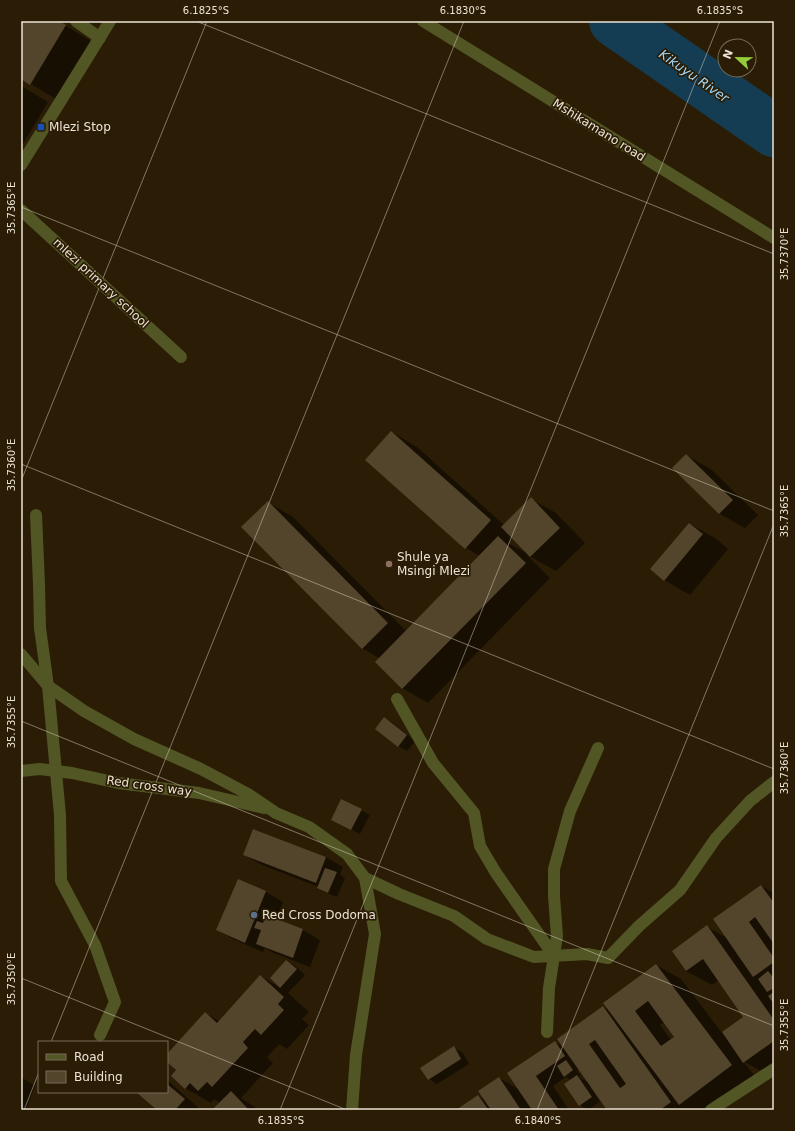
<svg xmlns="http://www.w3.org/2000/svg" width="795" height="1131" font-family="'DejaVu Sans',sans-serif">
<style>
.shadow{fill:#0007;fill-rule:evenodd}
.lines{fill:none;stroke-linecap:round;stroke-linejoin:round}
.river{stroke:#143d53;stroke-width:52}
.building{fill:#53442c;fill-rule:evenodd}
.minor{stroke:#515624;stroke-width:12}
.ticks{fill:none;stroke:#ece3d5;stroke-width:1;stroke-opacity:0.45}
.transit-dot{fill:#1a4fb4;stroke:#2b1d05;stroke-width:1.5}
.education-dot{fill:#8d6e63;stroke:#2b1d05;stroke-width:1.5}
.service-dot{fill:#5c6f8a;stroke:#2b1d05;stroke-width:1.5}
.labels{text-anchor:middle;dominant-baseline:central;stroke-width:3.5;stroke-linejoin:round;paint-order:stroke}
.poi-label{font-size:12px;fill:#ece3d5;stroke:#2b1d05;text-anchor:start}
.street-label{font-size:12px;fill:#ece3d5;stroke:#2b1d05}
.water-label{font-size:13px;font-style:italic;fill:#9dd7fb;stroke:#2b1d05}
.neatline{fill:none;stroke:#ece3d5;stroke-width:1.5}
.ticks-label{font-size:10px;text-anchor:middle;fill:#ece3d5}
</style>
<rect width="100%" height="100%" fill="#2b1d05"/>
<g class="shadow">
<polygon points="21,21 58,21 91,41 56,99 21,78"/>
<polygon points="21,86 48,102 21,147"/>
<path d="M392 432 417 447 504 525 531 499 556 513 585 543 556 571 527 555 550 578 428 703 402 688 379 658 362 648 268 502 293 517 406 631 480 556 466 548ZM513 538 528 554 508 543Z"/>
<polygon points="686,455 712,470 758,515 745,528 720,514 674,468"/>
<polygon points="690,524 715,538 728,549 690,595 664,580"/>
<polygon points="385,718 393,723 415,741 407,751 398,746"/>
<polygon points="342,800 370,815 360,834 341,824"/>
<polygon points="254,830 326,857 343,867 340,875 345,878 337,897 327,893 318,888 319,887 262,865 244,855"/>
<polygon points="238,881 266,892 283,902 276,920 303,930 320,940 310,967 274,953 265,948 263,952 235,940 218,930"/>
<path d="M761 886 774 893V1073L770 1076 743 1061 757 1079 716 1110H608L592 1087 591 1088 600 1102 588 1110 580 1105 571 1080 566 1077 553 1086 569 1110H458L478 1096 485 1100 499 1078 520 1090 555 1042 564 1048 603 1007 611 1011 656 965 681 979 722 1033 745 1017 719 980 712 985 686 971 673 951 707 927 727 938ZM664 1022 675 1037 671 1040 660 1025ZM579 1069 590 1083 579 1077 581 1076 577 1070Z"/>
<polygon points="286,961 295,966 305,975 288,993 309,1012 302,1019 309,1025 287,1049 279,1044 267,1057 273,1063 241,1098 259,1110 213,1110 220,1103 214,1099 211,1103 185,1088 177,1070 167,1061 167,1055 205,1013 219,1021 260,976 281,988 271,978"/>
<polygon points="454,1048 463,1053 469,1064 437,1084 429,1079"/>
<polygon points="21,1077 35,1086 26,1110 21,1110"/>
<polygon points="167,1080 201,1110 159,1110 138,1092 167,1092"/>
</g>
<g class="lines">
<polyline class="river" points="615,21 774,131"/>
</g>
<g class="building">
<polygon points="21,21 59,21 66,25 30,85 21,79"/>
<polygon points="391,431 491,520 465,549 365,460"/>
<polygon points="686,454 733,500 719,514 672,468"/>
<polygon points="531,497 560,528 530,557 501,527"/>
<polygon points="268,501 388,623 362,649 241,527"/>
<polygon points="689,523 703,534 664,581 650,569"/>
<polygon points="498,536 526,563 402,689 375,662"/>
<polygon points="384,717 407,735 398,747 375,729"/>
<polygon points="341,799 362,809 351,830 331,820"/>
<polygon points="253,829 326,857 316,883 243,855"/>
<polygon points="325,868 337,872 328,893 317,888"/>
<polygon points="238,879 266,891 245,943 216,930"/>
<polygon points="761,885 774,903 774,944 755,917 749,922 774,958 774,962 753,977 713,919"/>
<polygon points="266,915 303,929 293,958 256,944 261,930 254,928 257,921 263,923"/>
<polygon points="707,925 774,1020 774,1041 743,1063 722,1032 743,1017 703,959 686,971 672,951"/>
<polygon points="286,960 297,969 280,988 270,978"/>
<path d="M656 964 732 1065 679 1105 603 1003ZM648 1001 674 1037 661 1046 635 1011Z"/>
<polygon points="768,971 773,977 774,976 774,988 767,992 758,979"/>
<polygon points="260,975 284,997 278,1004 284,1010 261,1035 255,1029 243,1042 248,1048 212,1087 207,1082 198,1091 190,1083 185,1089 171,1076 176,1070 167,1062 167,1054 205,1012 217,1023"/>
<polygon points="774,992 774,1004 768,996"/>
<path d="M603 1006 671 1102 660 1110H607L557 1039ZM595 1040 626 1084 620 1088 589 1044Z"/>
<polygon points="555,1041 565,1056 536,1076 559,1110 532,1110 507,1073"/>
<polygon points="454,1046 461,1059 428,1080 420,1068"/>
<polygon points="566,1060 573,1070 564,1077 557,1066"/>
<polygon points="577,1075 592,1097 579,1106 564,1084"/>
<polygon points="499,1077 521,1110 491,1110 478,1091"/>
<polygon points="167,1084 185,1099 175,1110 157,1110 136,1092 167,1092"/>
<polygon points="231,1091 249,1110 212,1110"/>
<polygon points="478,1095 488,1109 456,1110"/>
</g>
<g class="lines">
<g class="minor">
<polyline points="76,21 100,38"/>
<polyline points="423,21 774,238"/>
<polyline points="21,165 110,21"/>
<polyline points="21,210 181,357"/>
<polyline points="36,515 39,584 40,628 48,686 60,815 61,881 95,945 115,1002 100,1035"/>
<polyline points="21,654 48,686 84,711 134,739 201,769 248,794 276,813 309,827 347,854 365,878 375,934 356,1055 352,1110"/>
<polyline points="397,699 433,763 474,813 480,846 496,873 554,956"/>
<polyline points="21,771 40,769 72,773 118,783 199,793 264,808"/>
<polyline points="365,878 399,894 454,916 487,939 534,957 587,954 608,958 639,926 680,890 716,838 750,801 774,782"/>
<polyline points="547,1032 549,988 557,936 554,896 554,869 570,811 598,748"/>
<polyline points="711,1110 774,1069"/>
</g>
</g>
<path class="ticks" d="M196 21 774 254M21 207 774 511M21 464 774 769M21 481 207 21M21 721 774 1026M21 978 347 1110M51 1042 464 21M24 1110 39 1072M280 1110 720 21M537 1110 774 524"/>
<rect class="transit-dot" x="37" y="123" width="8" height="8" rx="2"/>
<circle class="education-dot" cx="389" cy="564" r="4"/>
<circle class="service-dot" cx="254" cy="915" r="4"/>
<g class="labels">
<g class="poi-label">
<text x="49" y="127">Mlezi Stop</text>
<text x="397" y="557">Shule ya<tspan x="397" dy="14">Msingi Mlezi</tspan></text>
<text x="262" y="915">Red Cross Dodoma</text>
</g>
<g class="street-label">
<text transform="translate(599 130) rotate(32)">Mshikamano road</text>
<text transform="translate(101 283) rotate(43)">mlezi primary school</text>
<text transform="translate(149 786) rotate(8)">Red cross way</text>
</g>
<g class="water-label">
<text transform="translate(694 76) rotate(35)">Kikuyu River</text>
</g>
</g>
<rect width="795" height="1131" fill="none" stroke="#2b1d05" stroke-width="44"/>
<rect x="38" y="1041" width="130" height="52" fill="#2b1d05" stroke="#786c58"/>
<rect x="46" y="1054" width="20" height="6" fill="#515624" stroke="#786c58"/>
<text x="74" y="1061" font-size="12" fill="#ece3d5">Road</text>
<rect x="46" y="1071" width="20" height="12" fill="#53442c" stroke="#786c58"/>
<text x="74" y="1081" font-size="12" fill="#ece3d5">Building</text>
<g transform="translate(737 58) rotate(292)"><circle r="19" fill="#2b1d05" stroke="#786c58"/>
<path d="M0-3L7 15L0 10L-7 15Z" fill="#94cc3c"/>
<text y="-6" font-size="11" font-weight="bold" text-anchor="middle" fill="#ece3d5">N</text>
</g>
<rect x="22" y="22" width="751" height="1087" class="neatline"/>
<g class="ticks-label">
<text x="206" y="14">6.1825°S</text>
<text x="463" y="14">6.1830°S</text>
<text x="720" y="14">6.1835°S</text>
<text transform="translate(11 208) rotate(-90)" y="4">35.7365°E</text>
<text transform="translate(784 254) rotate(-90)" y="4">35.7370°E</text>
<text transform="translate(11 465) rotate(-90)" y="4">35.7360°E</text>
<text transform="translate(784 511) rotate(-90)" y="4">35.7365°E</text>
<text transform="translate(11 722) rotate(-90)" y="4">35.7355°E</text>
<text transform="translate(784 768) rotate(-90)" y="4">35.7360°E</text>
<text transform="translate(11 979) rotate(-90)" y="4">35.7350°E</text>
<text transform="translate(784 1025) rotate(-90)" y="4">35.7355°E</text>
<text x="281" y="1124">6.1835°S</text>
<text x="538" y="1124">6.1840°S</text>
</g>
</svg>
